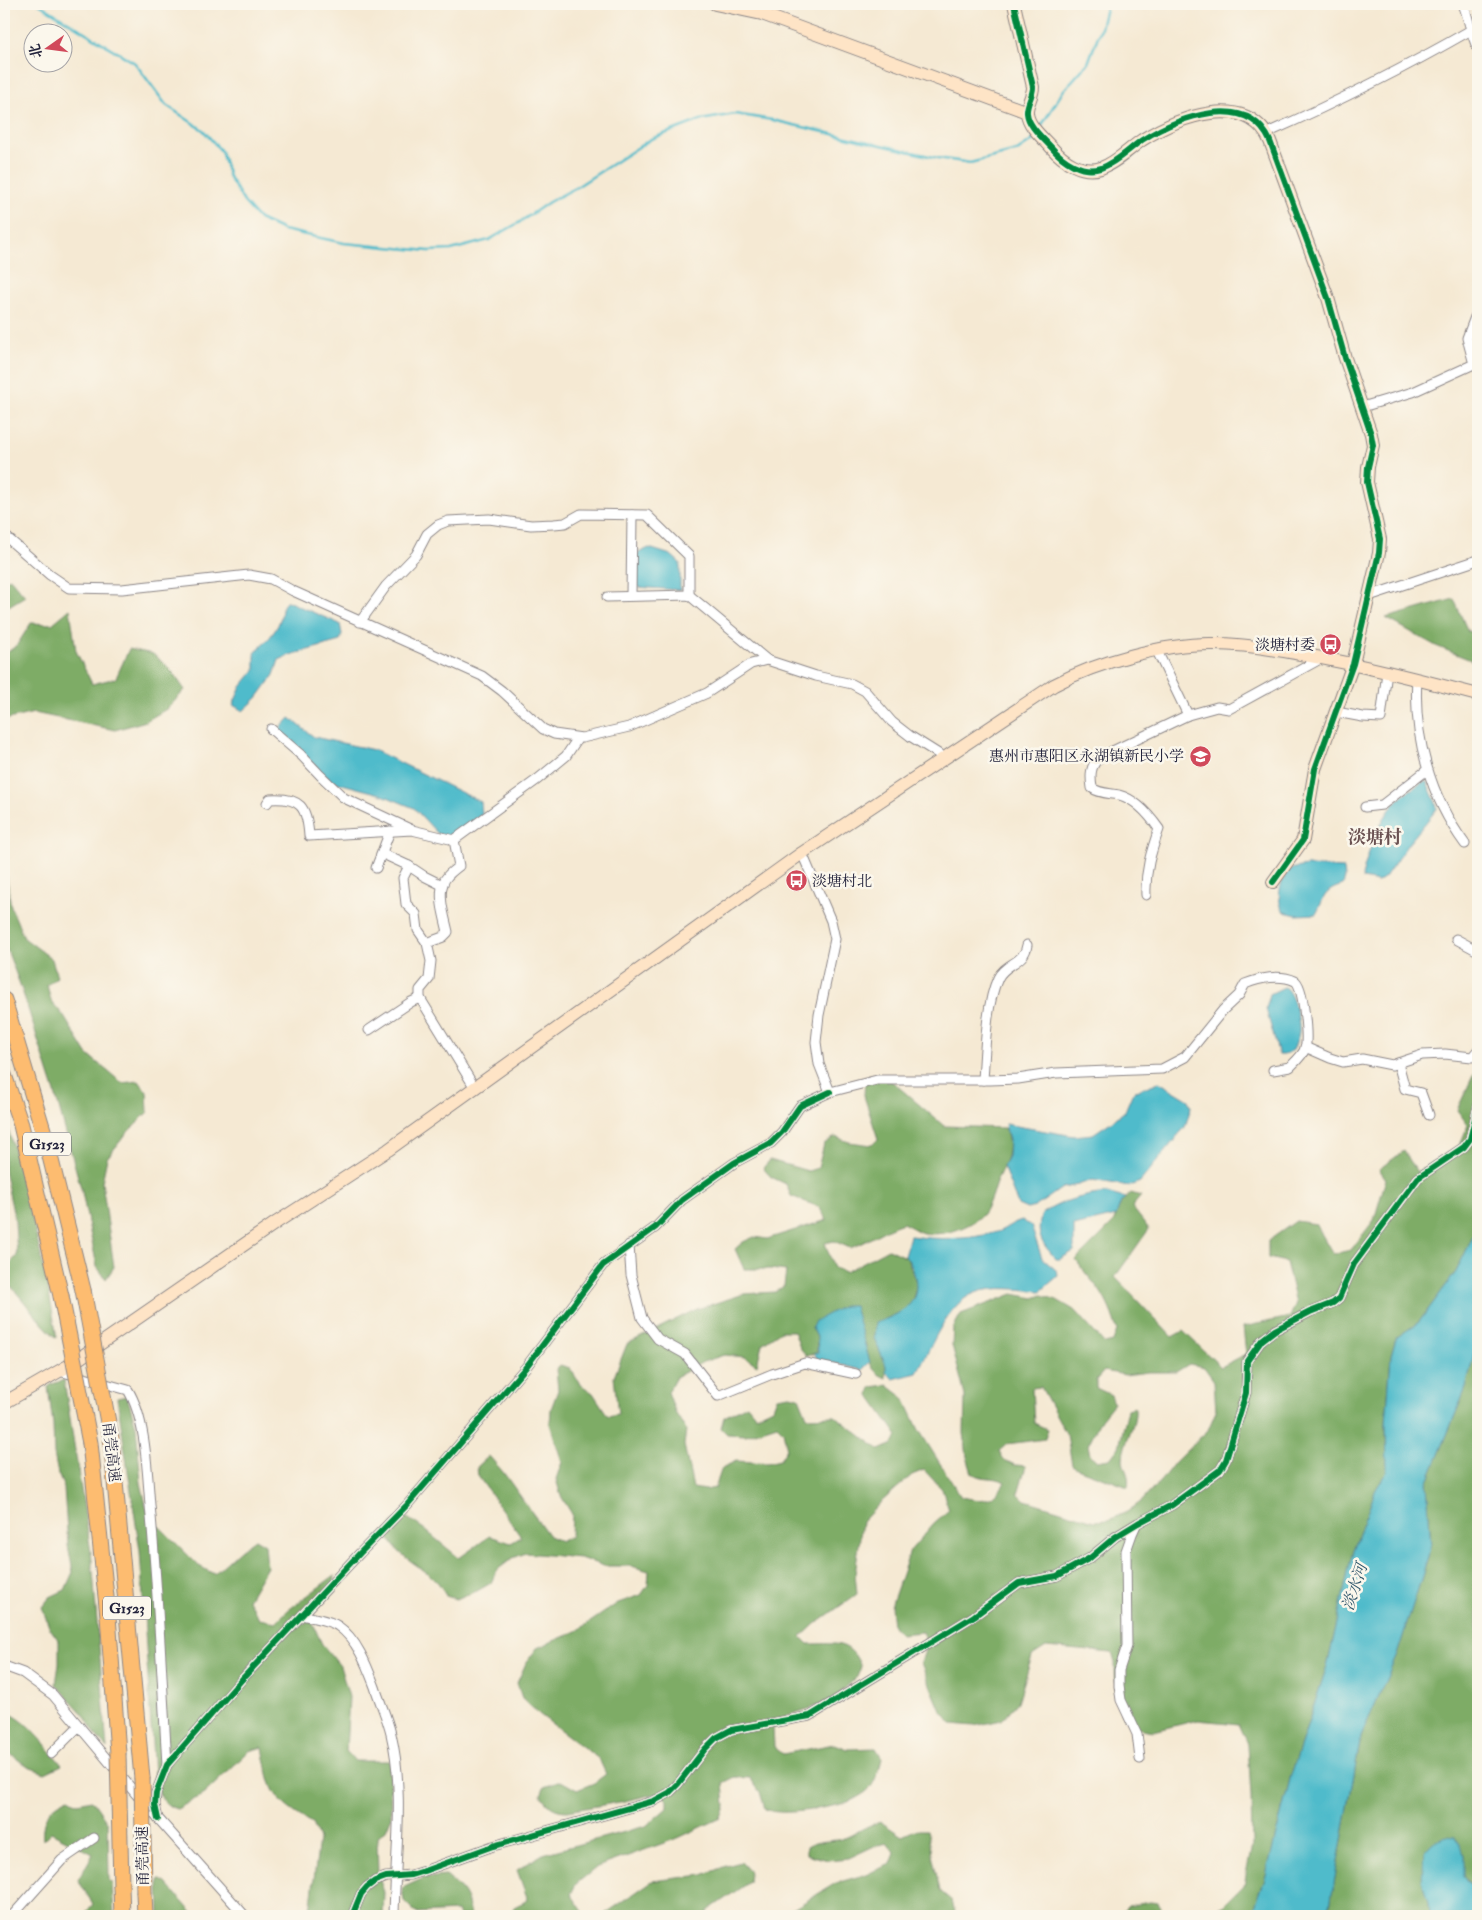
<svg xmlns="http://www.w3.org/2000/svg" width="1482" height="1920" font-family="'IM FELL Double Pica','Noto Serif SC',serif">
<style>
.forest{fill:#7eac66;stroke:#506750;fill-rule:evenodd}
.water{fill:#50bbcb;stroke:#396e83}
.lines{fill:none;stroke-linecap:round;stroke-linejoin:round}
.stream{stroke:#50bbcb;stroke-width:2.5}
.street-casing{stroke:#8c8687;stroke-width:11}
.secondary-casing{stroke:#8c8687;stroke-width:14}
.highway-casing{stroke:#8c8687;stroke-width:17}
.street{stroke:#fff;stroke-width:9}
.secondary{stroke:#fee4c6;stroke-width:12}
.highway{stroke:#fdbc70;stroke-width:15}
.highway-bridge-casing{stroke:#8c8687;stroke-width:17;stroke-linecap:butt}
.highway-bridge{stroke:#fdbc70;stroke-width:15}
.cycleway-casing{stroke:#fbf7ec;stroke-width:9}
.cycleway{stroke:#00873e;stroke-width:6}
.labels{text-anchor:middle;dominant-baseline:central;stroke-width:5;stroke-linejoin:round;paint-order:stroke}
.shield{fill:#fbf7ec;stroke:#636270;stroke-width:1}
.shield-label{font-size:14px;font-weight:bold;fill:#22223b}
.poi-label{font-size:15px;fill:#22223b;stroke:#fbf7ec;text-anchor:end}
.street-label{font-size:15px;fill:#22223b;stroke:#fbf7ec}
.water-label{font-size:16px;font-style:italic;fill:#32586d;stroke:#fbf7ec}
.quarter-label{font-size:18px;font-weight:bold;fill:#6a5151;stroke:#fbf7ec}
</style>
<rect width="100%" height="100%" fill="#fbf7ec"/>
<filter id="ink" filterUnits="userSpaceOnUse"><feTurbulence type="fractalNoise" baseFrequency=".02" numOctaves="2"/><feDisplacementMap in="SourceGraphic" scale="10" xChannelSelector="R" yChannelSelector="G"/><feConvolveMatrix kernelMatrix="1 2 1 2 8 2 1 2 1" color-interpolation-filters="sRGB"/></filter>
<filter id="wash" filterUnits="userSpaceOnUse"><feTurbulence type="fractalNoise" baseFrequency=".0096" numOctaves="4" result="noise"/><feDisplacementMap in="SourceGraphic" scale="20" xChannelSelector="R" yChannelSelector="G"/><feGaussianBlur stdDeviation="1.12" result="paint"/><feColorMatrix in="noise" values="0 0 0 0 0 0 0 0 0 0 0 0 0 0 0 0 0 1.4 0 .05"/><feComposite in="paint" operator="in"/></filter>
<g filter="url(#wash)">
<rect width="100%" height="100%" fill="#f5e9d3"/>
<g class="forest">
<polygon points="10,578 25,596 4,609 4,582"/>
<polygon points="1454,599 1468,632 1478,628 1478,663 1436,646 1386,618"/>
<polygon points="70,609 76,651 92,684 116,678 129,649 153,654 171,670 185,690 168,708 146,721 115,730 34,713 4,720 4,655 17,645 31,623 52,624"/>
<polygon points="4,858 11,907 24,938 52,959 57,977 47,985 51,1001 63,1015 87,1054 122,1083 139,1081 147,1092 148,1112 126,1134 107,1158 102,1182 114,1267 106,1279 97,1267 82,1192 55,1093 22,990 4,942"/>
<path d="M1478 1065V1226L1456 1272 1419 1322 1396 1338 1391 1356 1386 1423 1387 1471 1375 1491 1353 1550 1328 1663 1291 1775 1265 1879 1254 1910 1244 1916H1191L1207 1913 1225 1904 1244 1885 1252 1845 1251 1796 1248 1744 1239 1724 1198 1720 1153 1731 1136 1728 1123 1715 1116 1694 1115 1663 1112 1653 1046 1647 1032 1656 1018 1702 1002 1720 974 1726 952 1724 941 1711 921 1663 927 1643 922 1632 900 1634 893 1626 891 1606 910 1551 934 1523 949 1510 942 1489 924 1470 912 1475 881 1502 862 1522 855 1574 857 1594 815 1624 801 1637 808 1644C834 1644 850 1639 861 1667L857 1677 830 1702 789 1715 773 1727 774 1747 783 1754 834 1744 847 1749 876 1748 882 1758C880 1768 875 1785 866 1792 860 1796 852 1801 845 1803 826 1808 782 1817 765 1809L760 1792 750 1778 735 1777 723 1783 725 1806 721 1818 678 1838 597 1867 576 1884 571 1894 584 1913 590 1916H510L514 1907 528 1900 517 1870 543 1854 646 1826 667 1808V1800L660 1793 620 1802 568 1811C554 1811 548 1806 541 1795L544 1787 561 1781 577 1790 594 1783 606 1774 599 1759 539 1714 522 1698 517 1683 526 1663 537 1648 577 1631 618 1603 641 1595 648 1585 649 1571 631 1566H604L580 1558 526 1553 513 1558 497 1570 491 1583 477 1591 456 1599 446 1596C436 1568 394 1561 387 1532L393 1522 403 1515 424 1529 459 1558 490 1536 511 1543 521 1537 478 1476 477 1467 489 1456 503 1472 549 1536 561 1541 571 1536 572 1514 561 1496 556 1479 562 1462 550 1424 551 1409 558 1390 556 1369 560 1365 570 1368 580 1384 593 1393 608 1416 618 1414 614 1377 627 1344 697 1309 744 1294 775 1292 784 1286 786 1271 770 1269H744L735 1249 743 1242 754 1237 767 1239 827 1220 819 1207 791 1196 786 1184 771 1177 763 1168 770 1160 808 1171 818 1168 824 1144 835 1137 849 1142 872 1145 878 1139 864 1096 865 1078 887 1077 944 1126 1005 1128C1013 1150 1006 1160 997 1180 994 1188 988 1209 982 1215 968 1229 939 1238 920 1232 914 1229 909 1226 903 1223 884 1229 869 1241 850 1248L834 1241 825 1243 834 1268 845 1272 888 1249 907 1258 917 1284 912 1302 903 1311 875 1324 874 1338 886 1366V1378C868 1371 869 1358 865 1342L812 1327 817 1337V1352L807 1356 800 1348 794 1331H781L762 1344 757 1365 745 1357 724 1355 703 1362 676 1377 668 1392 676 1414 686 1430 684 1445 693 1488 705 1490 715 1488 722 1468 736 1461 767 1463 780 1460 787 1449 783 1431 777 1425 746 1435 727 1434 721 1428 724 1417 747 1405 756 1416 773 1408 777 1397 790 1395 799 1397 807 1417 835 1416 880 1450 893 1444 898 1436 869 1395 871 1387 887 1385 904 1398 919 1430 961 1497C982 1501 994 1503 1005 1482 993 1475 983 1481 972 1473L967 1457 964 1433 965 1396 952 1345 953 1328 961 1314 1013 1294 1034 1298 1042 1295 1057 1300 1074 1310 1105 1344 1113 1342 1117 1330C1113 1316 1108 1303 1100 1291 1092 1280 1083 1271 1076 1260L1113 1223 1121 1202 1131 1193 1141 1196 1132 1207 1149 1229 1115 1277 1172 1337 1183 1331 1221 1367 1246 1354 1243 1327 1290 1317 1296 1303 1286 1262 1268 1258V1241L1296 1221 1316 1224 1333 1254 1351 1250 1374 1220 1386 1179 1379 1169 1404 1151 1417 1172 1459 1147 1468 1125 1457 1110ZM1189 1364 1204 1367 1214 1381 1216 1411 1208 1430 1175 1462 1162 1479 1142 1501 1127 1512 1109 1520 1094 1521 1025 1500 1018 1493 1026 1466 1015 1465 1004 1460 999 1451 1007 1444 1045 1439 1047 1429 1034 1423 1032 1388 1041 1387 1067 1435 1072 1465 1077 1468 1128 1487C1130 1472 1124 1471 1123 1460 1123 1441 1137 1426 1135 1407L1128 1409 1119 1447 1110 1459 1097 1461 1090 1455 1088 1445 1101 1419 1114 1403 1111 1395 1096 1388V1380L1104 1371 1125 1375 1148 1372H1176Z"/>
<path d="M4 1114C25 1188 45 1263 57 1338 37 1321 23 1298 4 1279L7 1266 17 1256 15 1221 4 1170Z"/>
<path d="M1478 1334V1889C1461 1879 1461 1874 1463 1855L1428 1902 1429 1916H1328L1361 1736 1397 1655 1431 1548 1427 1484 1466 1388Z"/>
<polygon points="64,1380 92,1559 107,1748 98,1738 83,1714 56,1684 59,1664 59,1641 49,1627 42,1607 50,1597 65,1590 73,1572 68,1545 64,1488 58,1474 54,1454 53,1424 48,1387 52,1384"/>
<path d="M127 1396 136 1426 141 1483 150 1522 161 1528 199 1566 214 1574 240 1550 255 1539 265 1545 267 1567 248 1600 259 1619 276 1622 287 1611 335 1575 334 1592 316 1609 311 1620 322 1644 340 1666 349 1697 346 1751 355 1761H390L391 1818 386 1830 377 1837 378 1875 384 1892 383 1916H308L311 1903 319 1839 313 1824C271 1799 271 1793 263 1747L249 1751 204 1794 177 1809C161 1805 157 1790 154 1775L140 1551 117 1398Z"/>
<path d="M4 1711C29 1720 45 1745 62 1765L45 1773 28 1767 16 1758 4 1751Z"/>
<path d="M69 1798 78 1803 92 1800 108 1823 109 1881 112 1882 114 1916H74H83L93 1904 78 1880 93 1854 51 1832 43 1840C41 1819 49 1806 69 1798Z"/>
<path d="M881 1822 902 1836 915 1830H927L940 1891 952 1901 956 1916H773L793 1909 836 1883 864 1875 891 1864 895 1853 887 1843 872 1847 849 1858 828 1860 806 1854V1847C817 1840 829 1842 841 1839 856 1835 864 1825 881 1822Z"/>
<polygon points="741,1862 750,1872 749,1882 707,1911 707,1916 602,1916 652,1881 703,1875 726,1866"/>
<path d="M446 1876C463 1890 467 1894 471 1916H459L457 1911 416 1913 404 1901 402 1888 424 1878Z"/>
<polygon points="159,1879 166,1883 195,1916 160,1916"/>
<polygon points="1150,1902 1158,1903 1166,1916 1118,1916 1128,1906"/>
</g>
<g class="water">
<polygon points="649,548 671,555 680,563 680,590 636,587 634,555"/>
<path d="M287 601 340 624 342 634 340 641 290 655 279 660 274 675 257 698 243 711 233 705 241 687 255 670V653C264 643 276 633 280 620 283 612 280 607 287 601Z"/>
<polygon points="290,718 314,737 374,750 481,802 482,815 459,834 448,836 438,834 414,808 380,794 331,781 278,731"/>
<path d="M1423 782H1427L1436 803 1437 809 1408 844 1385 877 1378 882 1363 879 1362 876C1368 852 1379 820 1397 801 1404 793 1414 788 1423 782Z"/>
<path d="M1307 866 1342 868 1344 870 1345 878 1343 885C1322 891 1325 898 1316 914L1297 915 1284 912C1275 899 1280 881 1290 869Z"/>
<path d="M1284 987C1292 991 1299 1017 1299 1027 1300 1034 1296 1043 1293 1050L1284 1055H1279L1266 1009 1270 994Z"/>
<polygon points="1159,1082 1189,1100 1191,1107 1185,1127 1140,1182 1129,1186 1092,1180 1078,1185 1062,1188 1035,1207 1027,1209 1018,1205 1003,1166 1008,1156 1009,1140 1005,1124 1074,1136 1093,1134 1111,1122 1125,1111 1133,1092"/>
<path d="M1106 1193 1125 1198 1121 1202 1116 1216 1074 1226V1251L1060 1259H1056C1042 1243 1035 1236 1042 1214 1062 1200 1082 1196 1106 1193Z"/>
<path d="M1022 1220 1031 1226 1042 1258 1057 1271 1058 1276 1041 1291C1021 1290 995 1285 975 1293 946 1304 932 1347 917 1373L893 1379 886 1372V1366L874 1338 875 1323C900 1314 923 1305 914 1273 912 1267 910 1260 904 1256L910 1236C940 1240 968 1240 997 1232 1006 1229 1011 1223 1022 1220Z"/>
<polygon points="1478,1226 1478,1334 1474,1354 1466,1388 1427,1484 1431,1548 1397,1655 1361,1736 1328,1916 1244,1916 1254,1910 1265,1879 1291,1775 1328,1663 1353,1550 1375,1491 1387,1471 1386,1423 1391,1356 1396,1338 1419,1322 1456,1272"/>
<polygon points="843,1306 854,1306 870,1362 862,1370 817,1359 814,1353 818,1352 817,1337 812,1327 815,1321"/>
<polygon points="1446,1836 1455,1837 1460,1844 1463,1855 1463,1876 1467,1882 1478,1889 1478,1916 1429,1916 1428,1902 1422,1880 1424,1852 1431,1844"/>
</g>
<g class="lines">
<g class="stream">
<polyline points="39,4 135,63 166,105 203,130 221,151 229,177 244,202 259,219 283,230 344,243 429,251 451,250 489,240 520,222 549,202 575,188 651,139 701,120 735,114 772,120 938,158 970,163 1017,151 1032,141 1035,137"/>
<polyline points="1040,128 1063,91 1088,63 1101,28 1107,4"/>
</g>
</g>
</g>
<g filter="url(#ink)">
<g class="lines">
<defs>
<g id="street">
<path d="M1463 4C1469 19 1471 35 1478 49"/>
<path d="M1267 133C1337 102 1405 68 1471 30"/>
<polyline points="1362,407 1413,392 1474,364 1467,338 1475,317 1478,315"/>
<polyline points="4,535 50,575 69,588 122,589 249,575 271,579 293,591 482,676 502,691 543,729 554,734 582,738 629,727 707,693 751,664 767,660"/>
<polyline points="631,595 632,515"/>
<polyline points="1369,596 1478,560"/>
<polyline points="607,597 689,595 767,660 816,676 852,684 865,691 892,722 910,736 945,758"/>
<polyline points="360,622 386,586 416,555 427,534 438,525 448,521 489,519 531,525 554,524 565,523 581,514 647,515 689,556 689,595"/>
<polyline points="1157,651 1188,715"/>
<path d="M1417 679C1413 737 1431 798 1465 844"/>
<polyline points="1336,712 1363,717 1381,718 1387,672"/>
<polyline points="271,729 301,755 320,775 344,798 410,829"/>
<path d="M267 803 270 799C301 797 307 807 309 836L412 830 454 840 538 779 566 756 578 738"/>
<polyline points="1365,807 1382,805 1427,770"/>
<path d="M802 853 831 921 835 939 819 1015 816 1042 819 1064 830 1092 877 1080H990L1018 1079 1056 1073 1162 1069 1185 1057 1223 1010 1239 995 1245 984C1260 978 1280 974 1295 981 1304 986 1308 1039 1305 1049 1302 1056 1295 1062 1290 1067L1273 1070"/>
<polyline points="383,854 409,866 403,878 406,904 416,914 418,930 427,943 431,961 429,979 420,990 420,998 475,1088"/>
<polyline points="409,866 424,876 442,885"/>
<polyline points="376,868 390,831"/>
<path d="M1146 895C1145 871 1151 852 1159 829 1150 816 1135 799 1119 795 1110 793 1100 794 1092 788 1090 775 1090 766 1100 757L1188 715 1217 707 1229 709 1322 658"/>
<polyline points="1456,939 1478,951"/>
<path d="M427 943 443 937 448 932C445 918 438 897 443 884 445 876 453 871 459 866L454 840"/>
<polyline points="369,1030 411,1002 420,998"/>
<polyline points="1305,1047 1330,1058 1343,1062 1362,1059 1392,1065 1422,1055 1445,1054 1472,1057 1478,1050"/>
<polyline points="1398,1063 1405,1089 1421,1093 1429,1115"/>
<path d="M983 1080C985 1051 986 1003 998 978 1005 963 1025 963 1027 945"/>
<polyline points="629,1245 631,1275 642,1318 658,1339 685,1354 718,1396 772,1374 805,1363 856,1374"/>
<path d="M59 1371 128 1390C146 1419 147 1471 150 1505 158 1591 162 1678 167 1765"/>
<polyline points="1136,1525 1132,1534 1126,1551 1127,1646 1119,1670 1119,1686 1121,1700 1137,1734 1140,1759"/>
<path d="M302 1615C312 1618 330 1620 338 1626 357 1639 367 1666 375 1687 380 1703 387 1717 391 1734 405 1792 395 1857 394 1916"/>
<polyline points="4,1666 23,1673 53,1695 141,1800"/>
<polyline points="51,1754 79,1726"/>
<polyline points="155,1815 245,1916"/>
<polyline points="158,1819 155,1805 156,1793 167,1765 244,1677 360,1553 407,1505 526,1367 603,1265 656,1227 682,1200 734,1163 771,1143 782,1132 800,1106 830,1092"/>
<polyline points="12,1916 62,1860 94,1838"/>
<polyline points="352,1916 361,1894 367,1887 375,1881 386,1877 411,1875 424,1871 493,1846 654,1801 669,1793 678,1784 705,1749 716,1738 731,1730 810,1716 974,1616 1019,1583 1057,1576 1090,1558 1115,1537 1138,1523 1172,1505 1205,1481 1220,1470 1226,1460 1246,1393 1247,1361 1262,1340 1275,1330 1310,1312 1333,1303 1339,1298 1354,1264 1418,1178 1464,1147 1470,1139 1478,1107"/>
</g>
<g id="secondary">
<polyline points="715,4 762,14 1027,112"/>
<path d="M1014 4 1033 87C1033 96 1026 105 1027 113 1028 126 1043 138 1051 147 1063 161 1082 174 1101 168 1116 163 1129 149 1142 140 1177 118 1247 90 1270 141L1328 298 1345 358 1371 434 1373 445 1368 467 1367 482 1380 539 1379 553 1353 664 1315 769 1303 840 1273 882"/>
<path d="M4 1403 68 1366 277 1222 388 1150 802 853 1054 685C1097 662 1165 643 1214 644 1245 644 1275 649 1305 655 1363 665 1420 680 1478 695"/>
</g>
<g id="highway">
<polyline points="4,1000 46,1140 83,1290"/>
<polyline points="4,1075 21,1125 61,1296"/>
<polyline points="111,1438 142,1778"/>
<polyline points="90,1443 108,1616 118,1753"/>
<polyline points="121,1886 122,1916"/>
<polyline points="144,1893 145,1916"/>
</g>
</defs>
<use href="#street" class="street-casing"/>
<use href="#secondary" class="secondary-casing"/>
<use href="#highway" class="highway-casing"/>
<use href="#street" class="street"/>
<use href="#secondary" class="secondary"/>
<use href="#highway" class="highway"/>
<defs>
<g id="highway-bridge">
<polyline points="83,1290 111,1438"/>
<polyline points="61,1296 90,1443"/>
<polyline points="118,1753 121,1886"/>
<polyline points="142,1778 144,1893"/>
</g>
</defs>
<use href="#highway-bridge" class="highway-bridge-casing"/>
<use href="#highway-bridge" class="highway-bridge"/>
<defs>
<g id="cycleway">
<path d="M1014 4 1033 87C1033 96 1026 105 1027 113 1028 126 1043 138 1051 147 1063 161 1082 174 1101 168 1116 163 1129 149 1142 140 1177 118 1247 90 1270 141L1328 298 1345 358 1371 434 1373 445 1368 467 1367 482 1380 539 1379 553 1353 664 1315 769 1303 840 1273 882"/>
<polyline points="158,1819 155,1805 156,1793 167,1765 244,1677 360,1553 407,1505 526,1367 603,1265 656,1227 682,1200 734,1163 771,1143 782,1132 800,1106 830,1092"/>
<polyline points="352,1916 361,1894 367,1887 375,1881 386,1877 411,1875 424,1871 493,1846 654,1801 669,1793 678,1784 705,1749 716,1738 731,1730 810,1716 974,1616 1019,1583 1057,1576 1090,1558 1115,1537 1138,1523 1172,1505 1205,1481 1220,1470 1226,1460 1246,1393 1247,1361 1262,1340 1275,1330 1310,1312 1333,1303 1339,1298 1354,1264 1418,1178 1464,1147 1470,1139 1478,1107"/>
</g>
</defs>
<use href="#cycleway" class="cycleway-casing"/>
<use href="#cycleway" class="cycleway"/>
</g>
</g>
<defs>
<symbol id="bus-disc" viewBox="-11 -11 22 22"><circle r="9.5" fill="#d1495b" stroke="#fbf7ec"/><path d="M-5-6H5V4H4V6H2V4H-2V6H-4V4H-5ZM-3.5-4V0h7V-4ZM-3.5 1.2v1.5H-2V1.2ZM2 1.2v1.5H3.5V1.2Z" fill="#fff"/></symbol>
<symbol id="school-disc" viewBox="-11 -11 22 22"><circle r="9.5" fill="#d1495b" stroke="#fbf7ec"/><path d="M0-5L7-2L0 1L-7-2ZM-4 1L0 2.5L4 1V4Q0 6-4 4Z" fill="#fff"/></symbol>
</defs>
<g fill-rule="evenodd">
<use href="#bus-disc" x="1318" y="632" width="25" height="25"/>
<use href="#school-disc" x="1188" y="744" width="25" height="25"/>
<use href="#bus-disc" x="784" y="868" width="25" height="25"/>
</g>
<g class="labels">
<g class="shield">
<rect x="23" y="1132.5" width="48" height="23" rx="4"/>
<rect x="103" y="1596.5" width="48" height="23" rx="4"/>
</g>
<g class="shield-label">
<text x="47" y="1144">G1523</text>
<text x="127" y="1608">G1523</text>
</g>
<g class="poi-label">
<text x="1315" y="645">淡塘村委</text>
<text x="1184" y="756">惠州市惠阳区永湖镇新民小学</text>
<text x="812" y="881" text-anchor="start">淡塘村北</text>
</g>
<g class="street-label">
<text transform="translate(111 1452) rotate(83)">甬莞高速</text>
<text transform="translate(143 1856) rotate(-91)">甬莞高速</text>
</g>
<g class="water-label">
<text transform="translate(1355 1587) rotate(-72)">淡水河</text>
</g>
<g class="quarter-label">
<text x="1375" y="837">淡塘村</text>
</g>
</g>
<rect width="1482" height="1920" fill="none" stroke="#fbf7ec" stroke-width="20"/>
<g transform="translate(48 48) rotate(256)"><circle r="24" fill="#fbf7ec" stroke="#a4a2a5"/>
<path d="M0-4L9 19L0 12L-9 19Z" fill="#d1495b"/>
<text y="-8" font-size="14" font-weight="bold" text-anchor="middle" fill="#22223b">北</text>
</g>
</svg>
